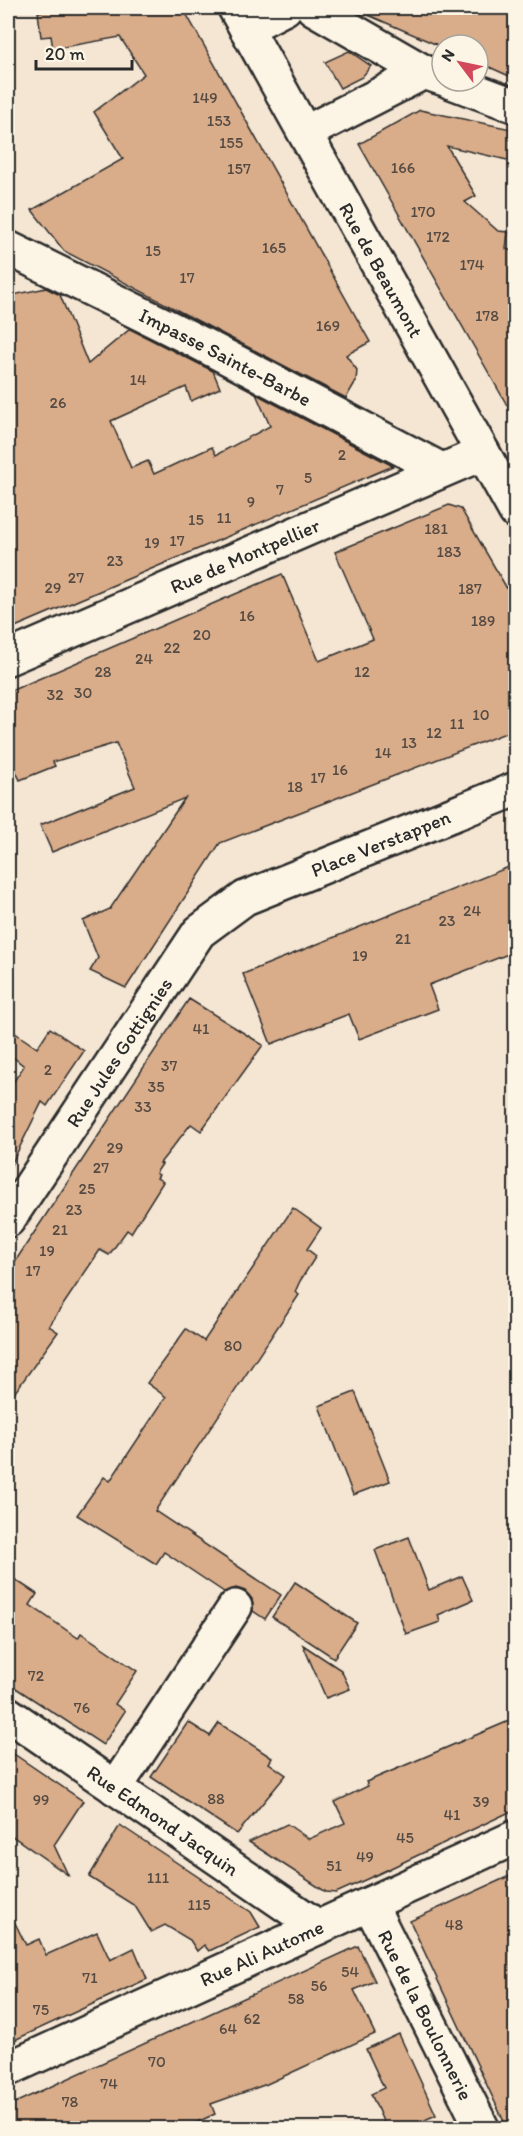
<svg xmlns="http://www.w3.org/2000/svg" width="523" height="2136" font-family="Itim,sans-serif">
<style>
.building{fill:#d9ac8a;stroke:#2b2b2b;stroke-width:1.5}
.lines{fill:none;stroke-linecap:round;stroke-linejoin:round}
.minor-casing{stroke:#2b2b2b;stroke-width:38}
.major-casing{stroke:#2b2b2b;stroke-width:38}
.minor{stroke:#fcf5e5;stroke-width:33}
.major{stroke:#fcf5e5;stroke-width:33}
.labels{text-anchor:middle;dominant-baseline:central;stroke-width:4.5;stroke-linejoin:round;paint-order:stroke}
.number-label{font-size:16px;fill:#564b43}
.street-label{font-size:20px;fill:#2b2b2b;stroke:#fcf5e5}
</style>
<rect width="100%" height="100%" fill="#f5e6d3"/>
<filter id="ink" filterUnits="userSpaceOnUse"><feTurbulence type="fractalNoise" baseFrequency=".0167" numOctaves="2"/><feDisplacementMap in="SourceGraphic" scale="12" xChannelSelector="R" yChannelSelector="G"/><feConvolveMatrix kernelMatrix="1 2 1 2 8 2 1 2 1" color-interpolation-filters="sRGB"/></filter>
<g filter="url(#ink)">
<g class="building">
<polygon points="68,8 183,8 370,342 346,355 357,370 356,381 346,398 64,251 32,210 123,159 94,112 144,74 120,37 53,49 51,36 41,37 38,12"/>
<polygon points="352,8 516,8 516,79 478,62 478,45 442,47"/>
<polygon points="349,51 371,66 362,77 340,88 325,62"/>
<polygon points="420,110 516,130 516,162 447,146 476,196 465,202 498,231 508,232 506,249 516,252 516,421 359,144"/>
<polygon points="46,288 60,295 88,364 130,329 213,371 220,388 191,401 186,387 111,421 131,468 148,461 154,474 212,447 216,455 270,426 256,394 393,466 8,630 8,296"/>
<polygon points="449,505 461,509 516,604 516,729 220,843 126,988 90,971 98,958 83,921 110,909 185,798 52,852 40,825 135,787 116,743 53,762 55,766 20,780 8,755 8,692 282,574 319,661 373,639 335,552"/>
<polygon points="516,864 516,951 429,985 438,1009 359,1039 349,1014 271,1044 243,974"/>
<polygon points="189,999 263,1045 201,1131 191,1124 160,1163 162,1164 156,1173 159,1175 157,1178 163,1182 131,1233 127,1230 109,1255 100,1250 49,1326 58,1332 8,1402 8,1272"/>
<polygon points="8,1028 37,1048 50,1028 84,1051 47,1106 42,1102 8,1171 8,1090 24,1066 8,1053"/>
<polygon points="293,1208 321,1228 307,1249 316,1256 300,1281 295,1292 299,1295 155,1511 281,1595 265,1619 253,1611 252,1599 245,1591 236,1588 224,1592 164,1552 156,1564 77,1515 104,1477 110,1481 166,1397 147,1383 186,1329 204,1341"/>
<polygon points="355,1392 390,1481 353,1495 319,1406"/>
<polygon points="409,1537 429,1590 462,1576 473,1600 438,1615 440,1622 406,1634 375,1550"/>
<polygon points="8,1575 37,1594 30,1605 78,1638 81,1633 137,1671 115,1704 125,1711 103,1745 8,1683"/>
<polygon points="295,1582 357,1623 334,1658 272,1617"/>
<polygon points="303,1645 341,1670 350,1689 326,1698"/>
<polygon points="516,1718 516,1809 376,1875 336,1893 326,1892 249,1842 287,1824 309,1839 345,1823 335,1802 368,1786 366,1782"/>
<polygon points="188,1722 210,1736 219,1723 272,1758 269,1763 286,1775 237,1834 151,1777"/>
<polygon points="8,1750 83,1801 54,1845 68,1875 8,1833"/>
<polygon points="120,1825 251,1912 260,1927 209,1951 204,1945 197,1951 190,1940 165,1925 151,1932 135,1906 89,1877"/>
<polygon points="516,1873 516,2128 507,2128 410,1921"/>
<polygon points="8,1909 26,1945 39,1939 46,1955 97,1932 110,1960 134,1948 147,1979 8,2043"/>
<polygon points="358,1946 375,1981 354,1990 375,2034 267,2084 211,2104 215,2114 184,2128 8,2128 8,2106"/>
<polygon points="399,2034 436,2115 420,2122 423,2128 386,2128 371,2094 384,2088 366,2049"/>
</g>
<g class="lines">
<defs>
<g id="minor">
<polyline points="313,8 424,72 442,78"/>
<polyline points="246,28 285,8"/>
<polyline points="449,81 516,106"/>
<polyline points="305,133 424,72"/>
<path id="s1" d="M8 248 192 339 442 470"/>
<path id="s2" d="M8 658 483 453"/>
<path id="s3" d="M8 1220 199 932 245 898 516 789"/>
<path id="s4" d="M8 1714 318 1927"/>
<polyline points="115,1788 235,1607"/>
<path id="s5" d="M370 1904 482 2128"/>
<path id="s6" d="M8 2069 516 1837"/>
</g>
<g id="major">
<path id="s7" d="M235 8 516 512"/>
</g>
</defs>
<use href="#minor" class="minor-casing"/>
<use href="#major" class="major-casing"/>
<use href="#minor" class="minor"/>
<use href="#major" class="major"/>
</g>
</g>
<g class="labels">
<g class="number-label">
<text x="205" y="97">149</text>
<text x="219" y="120">153</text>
<text x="231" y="142">155</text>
<text x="403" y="167">166</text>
<text x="239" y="168">157</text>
<text x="423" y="211">170</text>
<text x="438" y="236">172</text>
<text x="274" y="247">165</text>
<text x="153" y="250">15</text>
<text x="472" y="264">174</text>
<text x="187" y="277">17</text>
<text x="487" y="315">178</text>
<text x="328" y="325">169</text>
<text x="138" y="379">14</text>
<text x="58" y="402">26</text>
<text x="342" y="454">2</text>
<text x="308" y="477">5</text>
<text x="280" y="489">7</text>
<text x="251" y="501">9</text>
<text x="224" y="517">11</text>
<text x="196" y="519">15</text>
<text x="436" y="528">181</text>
<text x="177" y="540">17</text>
<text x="152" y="542">19</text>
<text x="449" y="551">183</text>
<text x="115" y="560">23</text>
<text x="76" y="577">27</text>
<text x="53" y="587">29</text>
<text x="470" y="588">187</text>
<text x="247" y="615">16</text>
<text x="483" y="620">189</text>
<text x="202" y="634">20</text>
<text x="172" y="647">22</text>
<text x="144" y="658">24</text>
<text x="103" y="671">28</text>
<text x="362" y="671">12</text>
<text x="83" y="692">30</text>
<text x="55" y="694">32</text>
<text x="481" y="714">10</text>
<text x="457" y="723">11</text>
<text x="434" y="732">12</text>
<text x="409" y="742">13</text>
<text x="383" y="752">14</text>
<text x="340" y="769">16</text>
<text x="318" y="777">17</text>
<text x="295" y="786">18</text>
<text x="472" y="910">24</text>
<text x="447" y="920">23</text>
<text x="403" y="938">21</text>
<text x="360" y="955">19</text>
<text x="201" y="1028">41</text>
<text x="169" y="1065">37</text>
<text x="48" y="1069">2</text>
<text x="156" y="1086">35</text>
<text x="143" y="1106">33</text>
<text x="115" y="1147">29</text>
<text x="101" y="1167">27</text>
<text x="87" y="1188">25</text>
<text x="74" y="1209">23</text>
<text x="60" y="1229">21</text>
<text x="47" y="1250">19</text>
<text x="33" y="1270">17</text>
<text x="233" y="1345">80</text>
<text x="36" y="1675">72</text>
<text x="82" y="1707">76</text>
<text x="216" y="1798">88</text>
<text x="41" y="1799">99</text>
<text x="481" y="1801">39</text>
<text x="452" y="1814">41</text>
<text x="405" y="1837">45</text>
<text x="365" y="1856">49</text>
<text x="334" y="1865">51</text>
<text x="158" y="1877">111</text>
<text x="199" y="1904">115</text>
<text x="454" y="1924">48</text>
<text x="350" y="1971">54</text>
<text x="90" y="1977">71</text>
<text x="319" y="1985">56</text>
<text x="296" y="1998">58</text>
<text x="41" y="2009">75</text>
<text x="252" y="2018">62</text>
<text x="228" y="2028">64</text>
<text x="157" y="2061">70</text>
<text x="109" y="2083">74</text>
<text x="70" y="2101">78</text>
</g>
<g class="street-label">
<text stroke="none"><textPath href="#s7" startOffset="300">Rue de Beaumont</textPath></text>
<text stroke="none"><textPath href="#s1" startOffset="243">Impasse Sainte-Barbe</textPath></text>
<text stroke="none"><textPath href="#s2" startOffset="258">Rue de Montpellier</textPath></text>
<text stroke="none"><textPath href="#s3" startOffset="549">Place Verstappen</textPath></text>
<text stroke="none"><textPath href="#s3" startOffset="201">Rue Jules Gottignies</textPath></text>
<text stroke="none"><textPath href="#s4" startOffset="188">Rue Edmond Jacquin</textPath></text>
<text stroke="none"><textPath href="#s6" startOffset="279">Rue Ali Autome</textPath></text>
<text stroke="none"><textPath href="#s5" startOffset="124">Rue de la Boulonnerie</textPath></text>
</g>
</g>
<rect width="523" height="2136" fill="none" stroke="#fcf5e5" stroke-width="30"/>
<rect x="15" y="15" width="493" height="2106" fill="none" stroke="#2b2b2b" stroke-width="2" filter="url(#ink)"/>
<g transform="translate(460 63) rotate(302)"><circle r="28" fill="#fcf5e5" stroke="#a8a49b" stroke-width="1.5"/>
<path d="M0-4.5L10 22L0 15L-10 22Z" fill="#d1495b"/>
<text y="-9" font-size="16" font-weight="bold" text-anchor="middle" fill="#2b2b2b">N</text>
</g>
<path d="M36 60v9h96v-9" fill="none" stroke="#2b2b2b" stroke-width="3"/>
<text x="45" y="60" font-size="18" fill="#2b2b2b" stroke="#fcf5e5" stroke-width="4.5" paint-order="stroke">20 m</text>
</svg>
